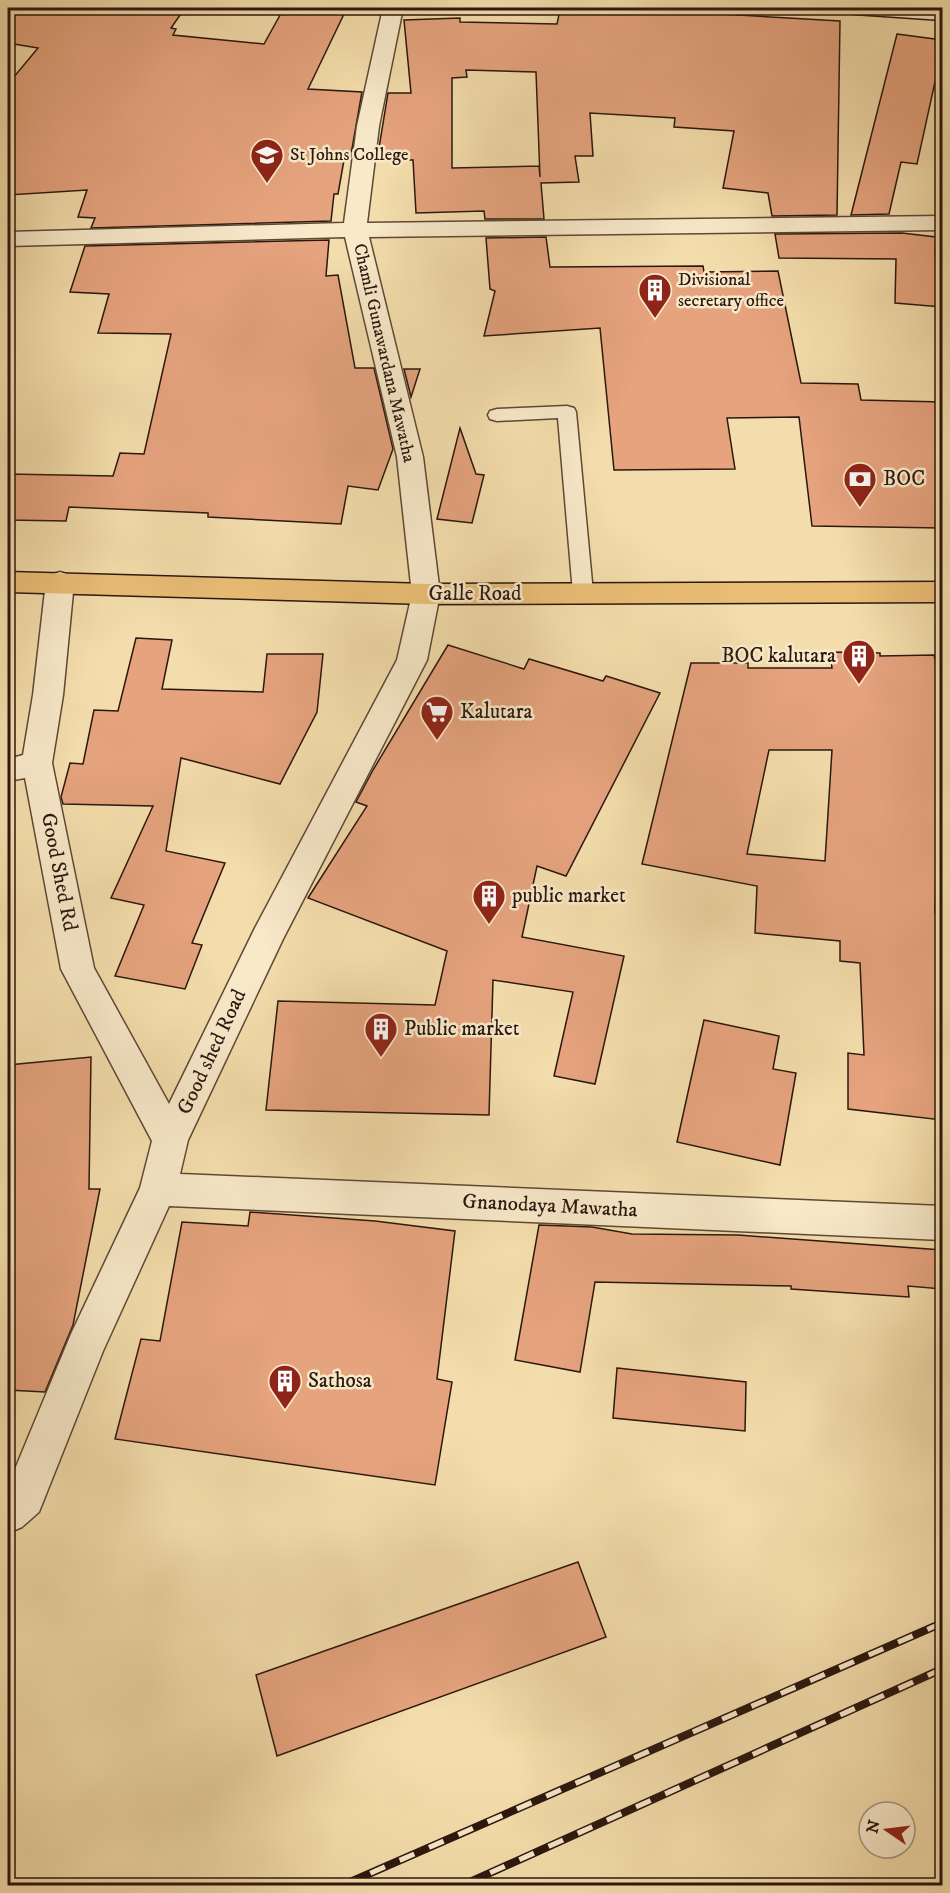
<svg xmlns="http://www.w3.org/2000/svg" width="950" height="1893" font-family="'IM FELL DW Pica',serif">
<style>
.building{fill:#e5a37e;stroke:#2b170f;stroke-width:1.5;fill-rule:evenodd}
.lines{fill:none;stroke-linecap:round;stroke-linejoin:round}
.lane-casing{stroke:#5d4836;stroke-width:3}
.street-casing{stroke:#5d4836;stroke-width:3}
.secondary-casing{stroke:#2b170f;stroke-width:3}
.highway-casing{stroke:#2b170f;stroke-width:3}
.lane{fill:#f8e9c9;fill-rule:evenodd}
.street{fill:#f8e9c9;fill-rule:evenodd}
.secondary{fill:#f8e9c9;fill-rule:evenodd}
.highway{fill:#eabe76;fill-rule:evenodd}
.rail-casing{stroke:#2b170f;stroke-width:8}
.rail{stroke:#f8e9c9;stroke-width:5;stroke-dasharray:16;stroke-linecap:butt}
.labels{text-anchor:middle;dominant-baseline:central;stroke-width:5;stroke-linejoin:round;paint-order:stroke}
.far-poi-label{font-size:18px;fill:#2b170f;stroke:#f8e9c9;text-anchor:start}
.far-street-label{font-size:18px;fill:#2b170f;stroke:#f8e9c9}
.poi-label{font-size:21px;fill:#2b170f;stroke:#f8e9c9;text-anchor:start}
.street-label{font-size:21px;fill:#2b170f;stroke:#f8e9c9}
</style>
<rect width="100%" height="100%" fill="#f4ddac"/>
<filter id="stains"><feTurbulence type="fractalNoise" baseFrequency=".00333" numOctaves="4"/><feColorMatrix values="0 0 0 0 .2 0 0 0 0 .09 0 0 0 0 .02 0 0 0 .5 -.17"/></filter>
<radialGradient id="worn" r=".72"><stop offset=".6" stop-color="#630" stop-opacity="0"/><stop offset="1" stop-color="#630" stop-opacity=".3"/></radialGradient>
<g class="building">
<polygon points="8,8 185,8 171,28 176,29 173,35 264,44 284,8 345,12 308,89 362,92 350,160 344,160 338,194 334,194 331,221 91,228 95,218 78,217 87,190 8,195 8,126 10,126 13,78 38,48 8,43"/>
<path d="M617 8 840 21 837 215 772 216 768 193 723 188 734 131 674 127 675 118 590 113 593 156H575L579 182 541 183 544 219H485L484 211 416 213 413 160H377L388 93H411L404 20 460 18V22L557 24 560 10 616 14ZM466 70 536 72 540 177 539 166 452 168V78L467 77Z"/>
<polygon points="897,34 942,40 942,50 917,164 901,162 889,214 851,215"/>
<polygon points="902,233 936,237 935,255 942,256 942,307 895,303 896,259 779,258 775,234"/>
<polygon points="546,237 550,267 703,266 704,272 778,271 801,383 858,384 861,400 942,402 942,528 812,526 799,417 727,418 735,469 614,470 600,328 484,336 495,291 490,289 486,238"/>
<polygon points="329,240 326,276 338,275 355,368 374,368 393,449 378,490 348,486 341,524 208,517 208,513 69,507 66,521 8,520 8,474 113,476 120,453 144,454 171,334 98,333 109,294 70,292 85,246"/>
<polygon points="404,369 420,369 411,397"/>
<polygon points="460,428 476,474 484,475 472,523 437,519"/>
<polygon points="136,638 172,640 162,689 263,692 267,654 323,654 317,712 280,784 181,758 166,851 225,863 192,943 202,945 185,989 115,976 144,905 111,898 153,806 63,804 61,797 70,763 83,764 94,710 118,711"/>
<polygon points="448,645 524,669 529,659 603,681 606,676 660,693 566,876 537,866 522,937 624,956 595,1084 554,1076 573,992 493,980 489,1115 266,1110 278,1001 435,1005 447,951 308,898 367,806 356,802 373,770"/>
<path d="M830 652 880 653V656L934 655 942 687V780H938L935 913H942V1120L848 1109V1053L864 1055 860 963 840 961V941L755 933 757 886 642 864 691 663H748V668H832ZM769 750H832L825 861 747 854Z"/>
<polygon points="704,1020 779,1036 773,1069 796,1073 780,1165 677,1142"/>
<polygon points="91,1057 89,1189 100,1189 73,1325 45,1392 8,1390 8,1065"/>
<polygon points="250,1212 375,1221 455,1231 437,1379 452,1382 435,1485 115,1439 141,1339 160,1341 182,1222 248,1226"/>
<polygon points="539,1225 592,1227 632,1234 738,1235 942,1250 942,1289 908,1286 909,1297 791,1289 791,1286 595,1282 580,1372 515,1360"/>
<polygon points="617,1368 746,1382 745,1431 613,1418"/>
<polygon points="578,1562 606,1637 277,1756 256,1675"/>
</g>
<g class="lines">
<defs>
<polygon id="lane" points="567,406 574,408 576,412 593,593 590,598 583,600 576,598 573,593 558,418 497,421 490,419 488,415 490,411 497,409"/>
<polygon id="street" points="383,8 403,8 379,126 367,223 942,216 942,230 369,237 423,457 440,594 427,660 283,939 188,1140 180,1174 942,1206 942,1240 169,1206 103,1351 39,1512 22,1527 8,1533 8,1486 71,1334 140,1188 152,1141 61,969 25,778 8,781 8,759 23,755 33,695 46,582 50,575 60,572 70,575 74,582 63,695 52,763 94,968 169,1104 255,928 397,660 412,594 397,457 345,237 8,246 8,232 344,223 357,126"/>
<polygon id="secondary" points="844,8 942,8 942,20 854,14 847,12"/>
<polygon id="highway" points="8,572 426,584 942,582 942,602 426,604 8,592"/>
</defs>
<use href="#lane" class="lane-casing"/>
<use href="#street" class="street-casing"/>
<use href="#secondary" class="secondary-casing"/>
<use href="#highway" class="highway-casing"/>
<use href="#lane" class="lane"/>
<use href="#street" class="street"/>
<use href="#secondary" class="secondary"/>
<use href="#highway" class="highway"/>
<defs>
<g id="rail">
<polyline points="341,1886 942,1623"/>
<polyline points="461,1886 942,1669"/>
</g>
</defs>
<use href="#rail" class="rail-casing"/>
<use href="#rail" class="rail"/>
</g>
<defs>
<symbol id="school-pin" viewBox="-11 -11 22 30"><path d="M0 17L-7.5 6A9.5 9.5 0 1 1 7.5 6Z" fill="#8f2418" stroke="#f8e9c9"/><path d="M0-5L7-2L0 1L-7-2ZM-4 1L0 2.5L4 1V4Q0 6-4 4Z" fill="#fff"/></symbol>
<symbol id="building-pin" viewBox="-11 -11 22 30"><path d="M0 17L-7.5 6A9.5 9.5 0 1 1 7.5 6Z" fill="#8f2418" stroke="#f8e9c9"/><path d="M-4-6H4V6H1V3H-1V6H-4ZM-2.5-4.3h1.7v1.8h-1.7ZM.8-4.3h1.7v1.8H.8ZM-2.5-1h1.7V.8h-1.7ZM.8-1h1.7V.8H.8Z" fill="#fff"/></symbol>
<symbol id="bank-pin" viewBox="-11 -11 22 30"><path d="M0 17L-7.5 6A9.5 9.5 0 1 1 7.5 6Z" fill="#8f2418" stroke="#f8e9c9"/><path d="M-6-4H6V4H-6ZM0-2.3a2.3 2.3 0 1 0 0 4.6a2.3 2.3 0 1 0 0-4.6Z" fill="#fff"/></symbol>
<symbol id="supermarket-pin" viewBox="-11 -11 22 30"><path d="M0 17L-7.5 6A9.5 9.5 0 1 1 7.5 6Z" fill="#8f2418" stroke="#f8e9c9"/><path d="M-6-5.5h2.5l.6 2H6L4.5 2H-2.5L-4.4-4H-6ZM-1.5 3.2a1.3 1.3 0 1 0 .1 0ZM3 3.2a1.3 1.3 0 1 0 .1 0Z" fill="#fff"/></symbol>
</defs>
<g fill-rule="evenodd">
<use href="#school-pin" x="248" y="136" width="38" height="52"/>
<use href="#building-pin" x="636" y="271" width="38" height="52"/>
<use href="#bank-pin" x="841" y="460" width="38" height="52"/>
<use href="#building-pin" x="840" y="637" width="38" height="52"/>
<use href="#supermarket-pin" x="418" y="693" width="38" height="52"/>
<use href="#building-pin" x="470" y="877" width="38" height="52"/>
<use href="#building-pin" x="362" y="1010" width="38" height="52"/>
<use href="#building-pin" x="266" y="1362" width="38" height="52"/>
</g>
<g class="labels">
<g class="far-poi-label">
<text x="290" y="155">St Johns College</text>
<text x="678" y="280">Divisional<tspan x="678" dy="21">secretary office</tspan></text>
</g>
<g class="far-street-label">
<text transform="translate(384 353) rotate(77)">Chamli Gunawardana Mawatha</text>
</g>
<g class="poi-label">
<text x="883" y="479">BOC</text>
<text x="836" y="656" text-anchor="end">BOC kalutara</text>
<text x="460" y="712">Kalutara</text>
<text x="512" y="896">public market</text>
<text x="404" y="1029">Public market</text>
<text x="308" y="1381">Sathosa</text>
</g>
<g class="street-label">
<text x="475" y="594">Galle Road</text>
<text transform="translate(59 872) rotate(79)">Good Shed Rd</text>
<text transform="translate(212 1052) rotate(-65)">Good shed Road</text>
<text transform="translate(550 1206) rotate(3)">Gnanodaya Mawatha</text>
</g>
</g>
<rect width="950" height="1893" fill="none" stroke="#f4ddac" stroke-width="30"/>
<rect x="9" y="9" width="932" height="1875" fill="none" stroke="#2b170f" stroke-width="3"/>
<rect x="15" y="15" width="920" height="1863" fill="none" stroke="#2b170f" stroke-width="1.5"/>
<g transform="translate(887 1830) rotate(284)"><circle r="28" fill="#f8e9c9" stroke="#a6957f" stroke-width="1.5"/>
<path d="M0-4.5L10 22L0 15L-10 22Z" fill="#8f2418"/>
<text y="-9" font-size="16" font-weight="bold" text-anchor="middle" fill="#2b170f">N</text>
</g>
<rect width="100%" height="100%" filter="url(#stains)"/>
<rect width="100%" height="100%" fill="url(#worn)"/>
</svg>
